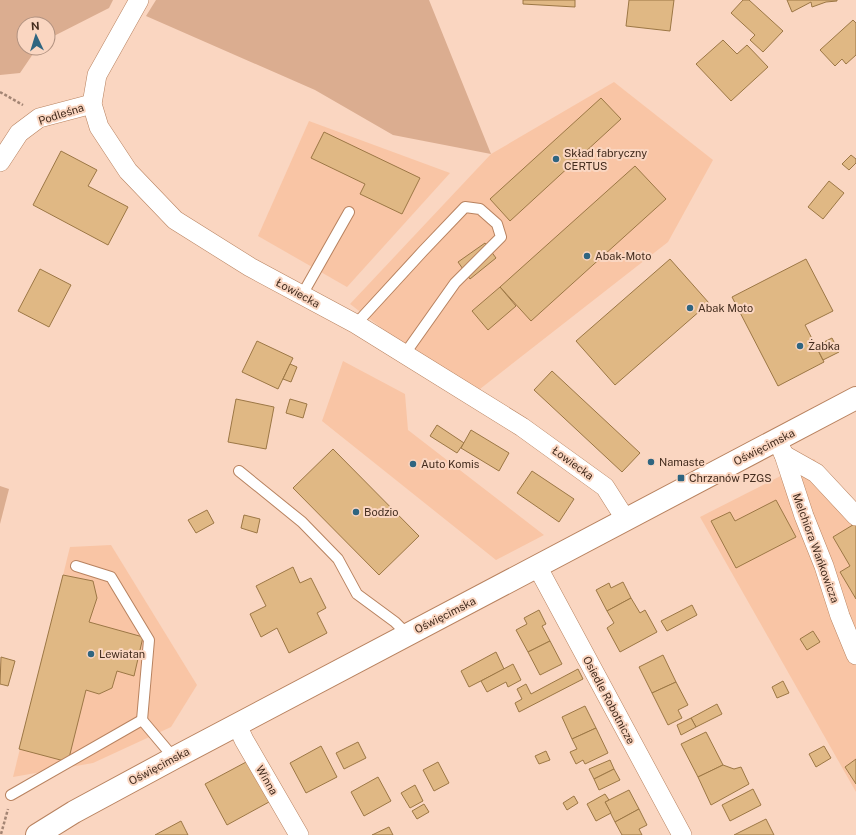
<svg xmlns="http://www.w3.org/2000/svg" width="856" height="835" font-family="'Public Sans',sans-serif">
<style>
.built{fill:#f9c5a5}
.green{fill:#dbad90}
.building{fill:#e0b884;stroke:#9c7745}
.lines{fill:none;stroke-linecap:round;stroke-linejoin:round}
.service-casing{stroke:#b8825f;stroke-width:12}
.minor-casing{stroke:#b8825f;stroke-width:20}
.tertiary-casing{stroke:#b8825f;stroke-width:24}
.path{stroke:#a38574;stroke-width:2.5;stroke-dasharray:3 2;stroke-linecap:butt}
.service{stroke:#fff;stroke-width:10}
.minor{stroke:#fff;stroke-width:19}
.tertiary{stroke:#fff;stroke-width:22}
.poi-dot{fill:#2f6580;stroke:#fad6c1;stroke-width:1.5}
.labels{text-anchor:middle;dominant-baseline:central;stroke-width:4;stroke-linejoin:round;paint-order:stroke}
.street-label{font-size:11px;fill:#432c1e;stroke:#fad6c1}
.poi-label{font-size:11px;fill:#432c1e;stroke:#fad6c1;text-anchor:start}
</style>
<rect width="100%" height="100%" fill="#fad6c1"/>
<g class="built">
<polygon points="614,82 713,160 668,242 471,396 350,304 491,154"/>
<polygon points="309,121 450,173 347,287 258,236"/>
<polygon points="343,361 405,394 408,430 544,535 496,560 322,421"/>
<polygon points="814,459 856,510 856,792 700,517"/>
<polygon points="111,545 197,685 171,727 93,763 13,777 70,547"/>
</g>
<g class="green">
<polygon points="0,0 113,0 109,8 48,39 48,24 24,24 24,48 37,48 20,73 0,75"/>
<polygon points="156,0 429,0 491,154 393,135 315,90 146,16"/>
<polygon points="0,486 9,489 0,524"/>
</g>
<g class="building">
<polygon points="523,0 575,0 575,7 523,4"/>
<polygon points="629,0 674,0 670,31 626,26"/>
<polygon points="743,0 749,0 783,31 763,52 750,40 755,35 731,13"/>
<polygon points="787,0 837,0 837,1 826,2 812,7 811,2 792,12"/>
<polygon points="853,20 856,23 856,55 846,64 842,59 835,66 820,50"/>
<polygon points="723,40 737,54 747,45 768,67 731,101 696,64"/>
<polygon points="601,98 621,119 510,221 490,199"/>
<polygon points="324,132 420,178 402,214 360,194 365,184 311,158"/>
<polygon points="61,151 97,170 88,186 128,207 108,245 33,205"/>
<polygon points="851,155 856,159 856,163 849,170 842,164"/>
<polygon points="635,166 666,199 531,321 500,287"/>
<polygon points="829,181 844,193 823,219 808,207"/>
<polygon points="485,243 496,258 470,279 458,262"/>
<polygon points="670,259 709,303 615,385 576,341"/>
<polygon points="806,259 833,311 805,325 824,362 778,386 732,297"/>
<polygon points="40,269 71,285 49,327 18,311"/>
<polygon points="500,287 516,306 488,330 472,311"/>
<polygon points="832,338 839,352 823,360 816,346"/>
<polygon points="257,341 293,358 278,389 242,372"/>
<polygon points="290,364 297,367 291,382 283,379"/>
<polygon points="552,371 640,453 622,472 534,390"/>
<polygon points="236,399 274,407 266,449 228,442"/>
<polygon points="290,399 307,404 303,418 286,413"/>
<polygon points="437,425 464,443 457,453 430,436"/>
<polygon points="471,430 509,453 499,471 461,448"/>
<polygon points="333,449 419,536 379,575 293,488"/>
<polygon points="532,471 574,499 559,522 517,493"/>
<polygon points="776,500 796,537 736,568 711,521 730,512 735,521"/>
<polygon points="207,510 214,523 196,533 188,520"/>
<polygon points="244,515 260,519 257,533 241,528"/>
<polygon points="856,523 856,599 840,572 850,566 833,537"/>
<polygon points="293,567 300,583 311,578 326,608 317,613 327,633 289,653 277,628 261,637 250,614 266,606 256,586"/>
<polygon points="63,575 93,581 97,598 89,622 143,637 134,676 117,671 112,688 99,694 86,690 68,762 19,749"/>
<polygon points="623,582 631,598 607,611 596,590 609,583 611,588"/>
<polygon points="631,598 640,613 645,610 657,632 620,652 607,628 614,623 607,611"/>
<polygon points="692,605 697,615 667,631 661,621"/>
<polygon points="539,610 546,624 542,626 550,641 528,652 516,630 527,624 524,618"/>
<polygon points="813,631 820,642 807,650 800,639"/>
<polygon points="550,641 562,664 540,675 528,652"/>
<polygon points="496,652 504,669 469,687 461,671"/>
<polygon points="663,655 676,682 652,693 639,667"/>
<polygon points="1,657 15,661 8,686 0,684"/>
<polygon points="513,664 521,680 508,687 506,682 487,692 481,681"/>
<polygon points="578,669 583,679 519,712 515,703 522,699 517,689 526,684 531,694"/>
<polygon points="783,681 789,693 777,698 772,687"/>
<polygon points="676,682 688,705 678,710 682,718 668,725 652,693"/>
<polygon points="717,704 722,714 696,727 691,718"/>
<polygon points="585,706 596,728 572,739 562,717"/>
<polygon points="691,718 696,727 681,735 677,725"/>
<polygon points="596,728 608,753 585,764 583,760 576,764 570,752 577,749 572,739"/>
<polygon points="706,732 723,765 698,777 681,744"/>
<polygon points="358,742 366,758 344,769 336,753"/>
<polygon points="321,746 337,777 306,793 290,763"/>
<polygon points="824,746 831,758 816,767 809,754"/>
<polygon points="546,751 550,760 539,764 535,756"/>
<polygon points="856,759 856,784 845,767"/>
<polygon points="610,760 614,769 594,779 589,769"/>
<polygon points="248,761 269,802 227,825 205,784"/>
<polygon points="438,762 449,783 434,791 423,770"/>
<polygon points="723,765 734,769 741,767 749,784 711,805 698,777"/>
<polygon points="614,769 620,780 599,790 594,779"/>
<polygon points="378,777 391,801 364,816 351,792"/>
<polygon points="415,785 423,801 410,808 401,793"/>
<polygon points="753,789 761,805 730,821 722,805"/>
<polygon points="629,790 639,809 615,822 605,802"/>
<polygon points="605,794 609,800 605,802 611,813 596,821 587,804"/>
<polygon points="574,796 578,803 567,810 563,803"/>
<polygon points="424,804 429,812 417,819 412,811"/>
<polygon points="639,809 647,825 639,829 642,835 622,835 615,822"/>
<polygon points="766,819 774,835 734,835"/>
<polygon points="181,821 188,835 155,835"/>
<polygon points="389,827 393,835 372,835"/>
</g>
<g class="lines">
<defs>
<g id="service">
<polyline points="302,295 349,212"/>
<polyline points="356,324 423,251 465,207 480,209 497,224 501,237 455,283 404,355"/>
<polyline points="239,471 302,522 338,559 357,594 395,622 407,634"/>
<polyline points="76,566 111,577 149,640 142,720"/>
<polyline points="11,795 142,720 174,758"/>
</g>
<g id="minor">
<polyline points="139,0 97,75 92,104 99,127 128,171 175,220 250,267 356,324 522,427 605,487 626,520"/>
<polyline points="0,162 19,133 39,118 92,104"/>
<polyline points="777,440 784,455 804,516 824,566 840,616 856,655"/>
<polyline points="784,455 816,473 856,516"/>
<polyline points="537,566 682,835"/>
<polyline points="237,725 244,740 299,835"/>
</g>
<polyline id="tertiary" points="37,835 74,812 174,758 856,398"/>
</defs>
<use href="#service" class="service-casing"/>
<use href="#minor" class="minor-casing"/>
<use href="#tertiary" class="tertiary-casing"/>
<g class="path">
<polyline points="0,92 23,105"/>
<polyline points="1,834 8,809"/>
</g>
<use href="#service" class="service"/>
<use href="#minor" class="minor"/>
<use href="#tertiary" class="tertiary"/>
</g>
<g class="poi-dot">
<circle cx="556" cy="159" r="4"/>
<circle cx="587" cy="256" r="4"/>
<circle cx="690" cy="308" r="4"/>
<circle cx="800" cy="346" r="4"/>
<circle cx="651" cy="462" r="4"/>
<circle cx="413" cy="464" r="4"/>
<rect x="677" y="474" width="8" height="8" rx="2"/>
<circle cx="356" cy="512" r="4"/>
<circle cx="91" cy="654" r="4"/>
</g>
<g class="labels">
<g class="street-label">
<text transform="translate(61 114) rotate(-18)">Podleśna</text>
<text transform="translate(298 293) rotate(29)">Łowiecka</text>
<text transform="translate(764 447) rotate(-27)">Oświęcimska</text>
<text transform="translate(573 463) rotate(36)">Łowiecka</text>
<text transform="translate(816 548) rotate(70)">Melchiora Wańkowicza</text>
<text transform="translate(445 615) rotate(-27)">Oświęcimska</text>
<text transform="translate(609 700) rotate(62)">Osiedle Robotnicze</text>
<text transform="translate(159 766) rotate(-28)">Oświęcimska</text>
<text transform="translate(267 780) rotate(60)">Winna</text>
</g>
<g class="poi-label">
<text x="564" y="153">Skład fabryczny<tspan x="564" dy="13">CERTUS</tspan></text>
<text x="595" y="256">Abak-Moto</text>
<text x="698" y="308">Abak Moto</text>
<text x="808" y="346">Żabka</text>
<text x="659" y="462">Namaste</text>
<text x="421" y="464">Auto Komis</text>
<text x="689" y="478">Chrzanów PZGS</text>
<text x="364" y="512">Bodzio</text>
<text x="99" y="654">Lewiatan</text>
</g>
</g>
<g transform="translate(36 36) rotate(356)"><circle r="19" fill="#fad6c1" stroke="#b19280"/>
<path d="M0-3L7 15L0 10L-7 15Z" fill="#2f6580"/>
<text y="-6" font-size="11" font-weight="bold" text-anchor="middle" fill="#432c1e">N</text>
</g>
</svg>
